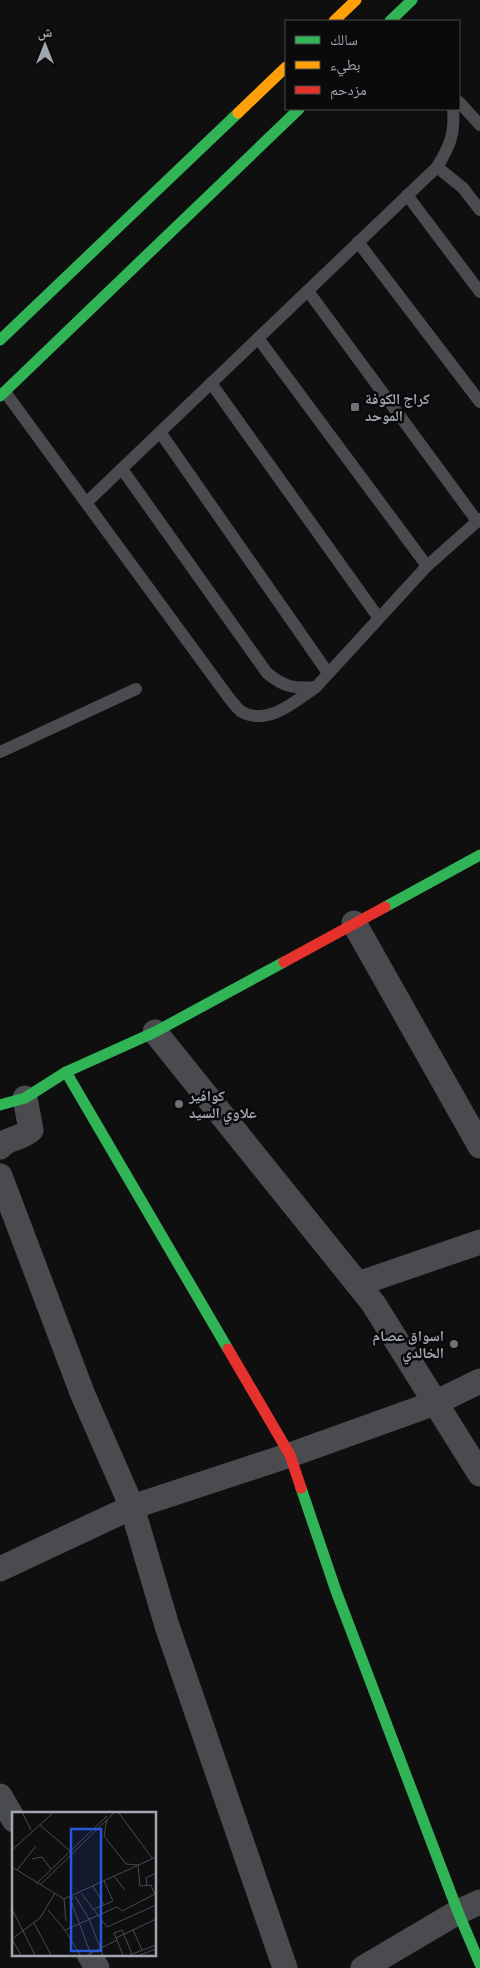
<svg xmlns="http://www.w3.org/2000/svg" width="480" height="1968" font-family="Barlow,'Noto Naskh Arabic',sans-serif">
<style>
.lines{fill:none;stroke-linecap:round;stroke-linejoin:round}
.lane{stroke:#4a4b4f;stroke-width:12}
.street{stroke:#4a4b4f;stroke-width:25}
.fast{stroke:#30b455;stroke-width:11}
.slow{stroke:#ff9f0a;stroke-width:11}
.jam{stroke:#e5322d;stroke-width:11}
.poi-dot{fill:#6e7179;stroke:#0a0a0b;stroke-width:2}
.labels{text-anchor:middle;dominant-baseline:central;stroke-width:5;stroke-linejoin:round;paint-order:stroke}
.poi-label{font-size:15px;font-weight:bold;fill:#a1a6b1;stroke:#0a0a0b;text-anchor:start}
.inset-road{fill:none;stroke:#494b50;stroke-width:1}
.view{fill:#2a57d4;fill-opacity:0.15;stroke:#2a57d4;stroke-width:2.5}
.inset-edge{fill:none;stroke:#a1a6b1;stroke-width:2.5}
</style>
<rect width="100%" height="100%" fill="#0f0f10"/>
<g class="lines">
<g class="lane">
<polyline points="459,102 480,125"/>
<polyline points="437,167 463,188 480,210"/>
<polyline points="407,195 480,292"/>
<polyline points="358,242 480,402"/>
<polyline points="308,291 477,521"/>
<polyline points="258,338 427,566"/>
<polyline points="211,383 378,617"/>
<path d="M5 392 229 698C233 702 237 709 242 712 268 726 296 701 316 687L427 566 480 519"/>
<polyline points="160,432 328,673"/>
<path d="M122 469 267 673C284 687 294 689 316 687"/>
<path d="M87 502 437 167C450 146 455 134 453 109"/>
<polyline points="0,752 136,689"/>
</g>
<g class="street">
<polyline points="354,923 480,1146"/>
<polyline points="155,1032 373,1303 480,1474"/>
<path d="M0 1147C7 1138 21 1139 31 1130L25 1098"/>
<polyline points="0,1176 83,1395 132,1507 167,1626 285,1968"/>
<polyline points="358,1284 480,1242"/>
<polyline points="0,1569 132,1507 290,1455 435,1403 480,1381"/>
<polyline points="0,1796 14,1820"/>
<polyline points="89,1954 97,1968"/>
<polyline points="363,1968 458,1912 480,1902"/>
</g>
<g class="fast">
<polyline points="390,21 412,0"/>
<polyline points="0,340 238,113"/>
<polyline points="0,396 299,109"/>
<polyline points="385,907 480,855"/>
<polyline points="66,1072 228,1349"/>
<polyline points="0,1105 25,1098 66,1072 155,1032 284,962"/>
<polyline points="301,1488 336,1591 458,1912 480,1964"/>
</g>
<g class="slow">
<polyline points="334,21 356,0"/>
<polyline points="238,113 286,67"/>
</g>
<g class="jam">
<polyline points="284,962 385,907"/>
<polyline points="228,1349 290,1455 301,1488"/>
</g>
</g>
<g class="poi-dot">
<rect x="350" y="402" width="10" height="10" rx="2.5"/>
<circle cx="179" cy="1104" r="5"/>
<circle cx="454" cy="1344" r="5"/>
</g>
<g class="labels">
<g class="poi-label">
<text x="365" y="398">كراج الكوفة<tspan x="365" dy="17">الموحد</tspan></text>
<text x="189" y="1095">كوافير<tspan x="189" dy="17">علاوي السيد</tspan></text>
<text x="444" y="1335" text-anchor="end">اسواق عصام<tspan x="444" dy="17">الخالدي</tspan></text>
</g>
</g>
<g transform="translate(12 1812)">
<rect width="144" height="144" fill="#0f0f10"/>
<path class="inset-road" d="M10 0 19 18M106 0 140 46M95 7 92 24 114 52 126 53 128 74 139 73 143 83M28 13 58 39M0 38 42 0M20 47 30 45 39 57M0 55 52 87 144 45M5 58 24 34M102 64 113 78M24 72 95 4M28 73 103 0M135 73 134 66 144 61M81 74 92 93M69 81 95 115 144 93M63 84 77 107 91 143M61 85 59 89 79 143M52 87 54 109M0 97 23 143M82 97 101 89 92 69M36 98 53 118 68 143M22 111 39 143M53 118 105 95 110 99 143 82M121 118 130 138M104 126 144 107M9 143 0 127 28 106 43 81M75 143 105 128M111 143 102 121 110 118 120 142M118 143 144 133M128 143 144 137"/>
<path class="view" d="M59 17H89V139H59Z"/>
<rect width="144" height="144" class="inset-edge"/>
</g>
<rect x="285" y="20" width="175" height="90" fill="#0a0a0b" stroke="#46484d"/>
<rect x="295" y="36" width="25" height="8" fill="#30b455" stroke="#46484d"/>
<text x="330" y="45" font-size="15" fill="#a1a6b1">سالك</text>
<rect x="295" y="61" width="25" height="8" fill="#ff9f0a" stroke="#46484d"/>
<text x="330" y="70" font-size="15" fill="#a1a6b1">بطيء</text>
<rect x="295" y="86" width="25" height="8" fill="#e5322d" stroke="#46484d"/>
<text x="330" y="95" font-size="15" fill="#a1a6b1">مزدحم</text>
<g transform="translate(45 45)" stroke="#0a0a0b" stroke-width="4" paint-order="stroke">
<path d="M0-4L9 19L0 12L-9 19Z" fill="#a1a6b1"/>
<text y="-8" font-size="14" font-weight="bold" text-anchor="middle" fill="#a1a6b1">ش</text>
</g>
</svg>
